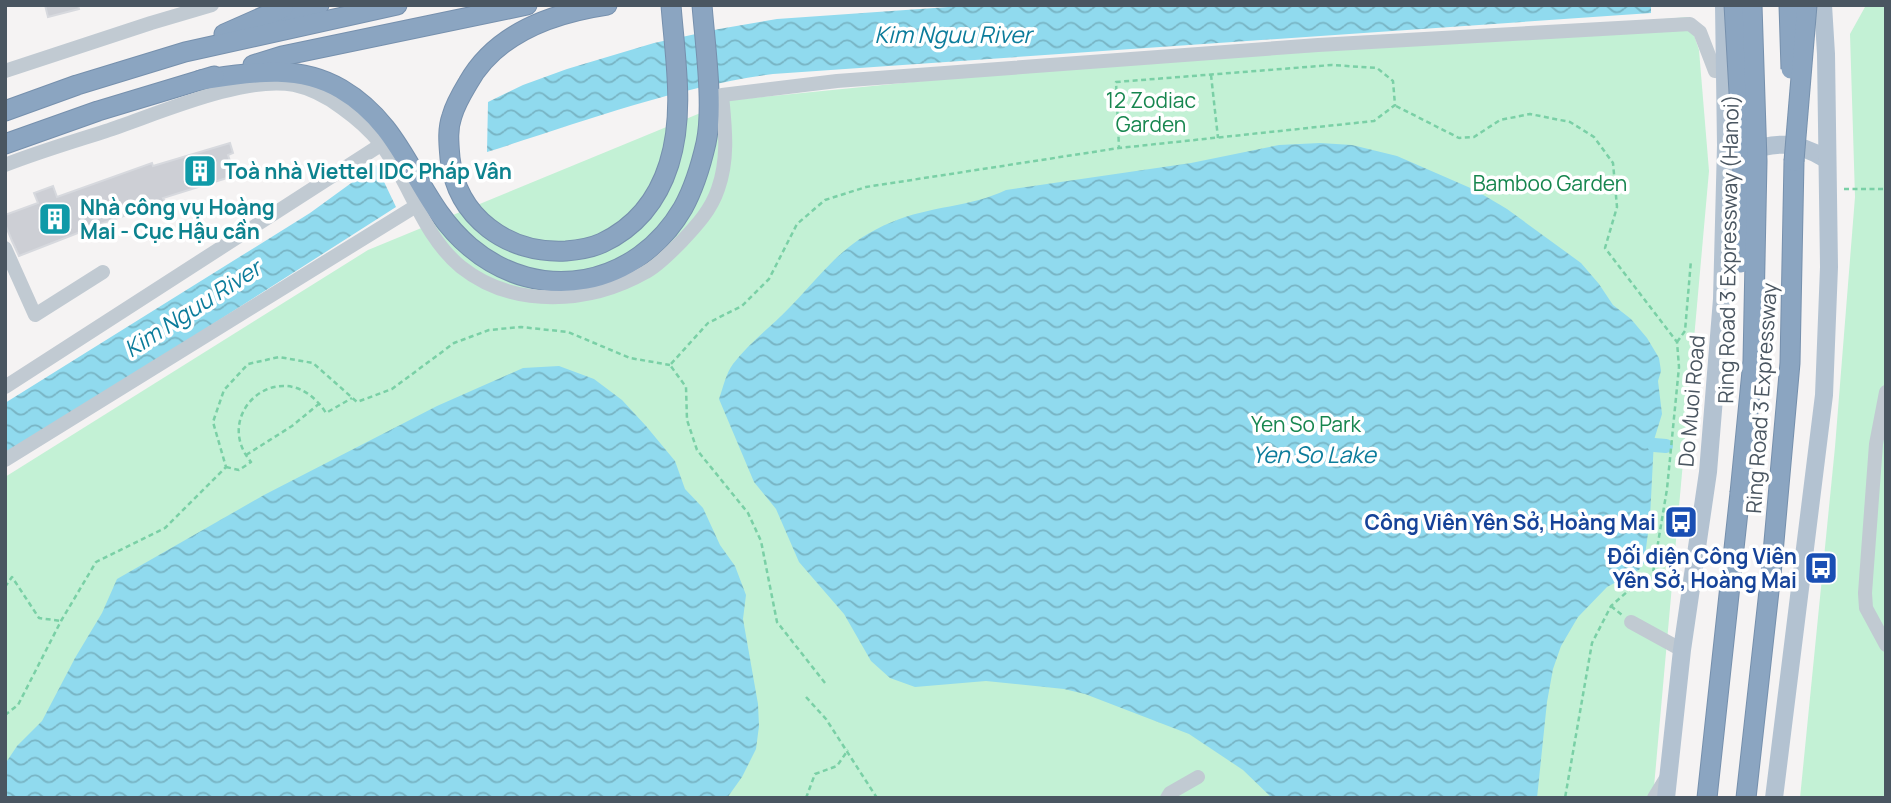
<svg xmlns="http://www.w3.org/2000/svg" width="1891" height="803" font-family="Manrope,sans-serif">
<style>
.green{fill:#c3f1d5}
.water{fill:url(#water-waves)}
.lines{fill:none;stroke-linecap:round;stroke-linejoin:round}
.canal{stroke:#90daee;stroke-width:14}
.building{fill:#cdcfd5;stroke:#d7d9de;stroke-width:2}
.highway-casing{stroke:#7690ad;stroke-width:21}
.path{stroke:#7ad0a6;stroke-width:2.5;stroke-dasharray:5 3.5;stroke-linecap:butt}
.minor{stroke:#c1cad2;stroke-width:14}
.major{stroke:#b3c2d1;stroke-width:18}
.highway{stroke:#8ba5c1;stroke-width:19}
.highway-bridge-casing{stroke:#7690ad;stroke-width:21;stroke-linecap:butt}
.highway-bridge{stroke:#8ba5c1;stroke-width:19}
.labels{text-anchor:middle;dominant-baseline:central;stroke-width:7;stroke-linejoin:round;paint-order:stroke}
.park-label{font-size:21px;fill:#17864f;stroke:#fff}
.culture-label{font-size:21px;font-weight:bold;fill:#0d838f;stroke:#fff;text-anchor:start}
.street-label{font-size:21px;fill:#4a5661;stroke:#fff}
.transit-label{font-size:21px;font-weight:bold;fill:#164399;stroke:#fff;text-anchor:end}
.water-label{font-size:23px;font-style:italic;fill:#0c7c9b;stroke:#fff}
</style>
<defs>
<pattern id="water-waves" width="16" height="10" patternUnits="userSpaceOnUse" patternTransform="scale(1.75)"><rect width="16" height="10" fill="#90daee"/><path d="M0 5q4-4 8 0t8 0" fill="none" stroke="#78b4c4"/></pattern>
</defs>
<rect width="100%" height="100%" fill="#f5f3f3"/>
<g class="green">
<polygon points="1886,5 1886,798 1800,798 1835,447 1855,197 1850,34 1865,7"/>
<polygon points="1688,17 1699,50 1709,171 1653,798 5,798 5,477 368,250 732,100 953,78"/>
</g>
<g class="water">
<path d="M977 5H1651V13L773 74C675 87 582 122 487 152L488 102 523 85 567 69 654 43 719 29 777 19Z"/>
<path d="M1320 143 1352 145 1397 156 1475 190 1507 209 1581 263 1599 284 1613 305 1631 319 1647 338 1659 358 1661 371 1658 381 1662 414 1654 440 1650 518 1644 563 1639 570 1607 587 1578 617 1561 646 1553 669 1547 702 1537 798H1272L1243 770 1189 734 1085 694 1064 689 986 681 915 687 890 678 871 661 844 614 799 562 776 509 754 482 719 399C723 388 726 373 733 364 749 343 772 326 790 307 825 271 843 242 892 222 929 206 971 207 1006 190L1191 163 1279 145Z"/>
<polygon points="376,165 396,207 5,457 5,403 310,213"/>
<polygon points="559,366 594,379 622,400 646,426 675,461 685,489 703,508 720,545 735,566 746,595 743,619 758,704 759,726 756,749 742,777 727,798 5,798 5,764 17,746 42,721 75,658 102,613 117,579 264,495 437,406 523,368"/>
</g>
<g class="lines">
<polyline class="canal" points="1654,445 1666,446"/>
</g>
<g class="building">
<polygon points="45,5 78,5 79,9 48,17"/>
<polygon points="230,143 233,153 228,155 231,164 226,165 230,177 163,198 165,202 106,222 19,256 12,241 5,224 5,215 38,203 34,193 53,186 57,197 152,163 153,166"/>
</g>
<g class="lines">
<defs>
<g id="highway">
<path d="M607 5C553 13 496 33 468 83 462 93 455 105 452 116 447 130 449 145 450 158 457 218 508 254 566 251 578 250 591 248 602 243 636 227 658 199 669 164 685 113 675 58 671 5"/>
<polyline points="272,22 319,5"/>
<polyline points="224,34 283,8"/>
<polyline points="253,65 282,56 527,5"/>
<path d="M201 80C249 73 297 63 341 89 409 129 414 200 470 247 540 306 637 287 683 208 694 188 701 165 706 143 714 106 705 44 702 5"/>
<polyline points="5,111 77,85 185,52 397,5"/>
<polyline points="5,144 98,111 214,76"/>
<polyline points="1707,798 1740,493"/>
<polyline points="1746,798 1772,564 1790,363 1794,161"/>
</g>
</defs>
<use href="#highway" class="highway-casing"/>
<g class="path">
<polyline points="1211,75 1218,138"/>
<polyline points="1396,106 1459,138 1474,137 1500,120 1530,114 1570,122 1594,137 1613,163 1617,207 1605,248 1677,342 1679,367 1667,489 1652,579 1628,591 1611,606 1592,643 1565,798"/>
<polyline points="1844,189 1886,189"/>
<polyline points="1677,342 1685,331 1691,260"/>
<polyline points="246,455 292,426 320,403"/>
<path d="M226 467 239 470 251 462C209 412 285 349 326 413L352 398"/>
<polyline points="5,587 12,577 39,618 61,621"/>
<polyline points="1611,606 1622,615"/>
<polyline points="825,683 777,622 761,541 748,513 697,450 687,420 686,387 670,365 708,323 742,306 769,279 797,224 825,200 866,187 1119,148 1374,121 1395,105 1393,81 1377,68 1332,65 1116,82 1119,148"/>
<polyline points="806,697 826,719 877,798"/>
<polyline points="5,715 18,705 61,621 96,562 165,528 226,467 213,422 224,390 248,364 279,357 313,363 357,402 392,389 454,343 489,330 521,327 568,332 630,358 670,365"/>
<polyline points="806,798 815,774 837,766 848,750"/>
</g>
<g class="minor">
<polyline points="5,71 151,23 212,5"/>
<path d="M5 165C38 152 72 142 106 131 155 115 244 75 294 85 313 89 327 97 342 108 356 118 369 129 380 143 410 182 422 235 461 267 514 309 590 304 646 272 659 265 672 251 682 241 697 225 711 210 718 189 729 158 725 127 722 95L837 81 1318 45 1690 24 1700 32 1715 71 1726 72"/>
<polyline points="5,248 35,315 103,272"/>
<polyline points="5,387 382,144"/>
<polyline points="1886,392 1876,444 1865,593 1866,608 1886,645"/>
<polyline points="5,460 416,206"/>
<polyline points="1631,622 1682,650"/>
<polyline points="1167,798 1170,793 1198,777"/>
<polyline points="1654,798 1668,775"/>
</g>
<g class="major">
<path d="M1743 153C1775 141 1797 141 1826 159"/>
<polyline points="1666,798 1682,650 1708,472 1722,299 1726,145 1724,5"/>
<polyline points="1774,798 1824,395 1829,267 1826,54 1823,5"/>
</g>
<use href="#highway" class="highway"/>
<defs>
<g id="highway-bridge">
<polyline points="1734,5 1743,162 1741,263"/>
<polyline points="1789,5 1791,69"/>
<polyline points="1794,161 1807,5"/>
<polyline points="1740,493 1753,361 1757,161 1752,5"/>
</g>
</defs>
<use href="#highway-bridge" class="highway-bridge-casing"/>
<use href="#highway-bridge" class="highway-bridge"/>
</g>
<defs>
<symbol id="building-square" viewBox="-11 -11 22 22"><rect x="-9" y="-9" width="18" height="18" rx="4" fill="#0f9aa8" stroke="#fff"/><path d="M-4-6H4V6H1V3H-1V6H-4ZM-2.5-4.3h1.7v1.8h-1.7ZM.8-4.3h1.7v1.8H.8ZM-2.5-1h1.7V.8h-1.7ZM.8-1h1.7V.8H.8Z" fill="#fff"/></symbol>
<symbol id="bus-square" viewBox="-11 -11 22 22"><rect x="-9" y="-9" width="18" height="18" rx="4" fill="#1a4fb4" stroke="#fff"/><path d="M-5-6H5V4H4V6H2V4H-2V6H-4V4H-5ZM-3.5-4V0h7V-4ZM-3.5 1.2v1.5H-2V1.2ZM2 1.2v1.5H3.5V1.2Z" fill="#fff"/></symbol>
</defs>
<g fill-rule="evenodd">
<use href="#building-square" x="181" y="152" width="38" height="38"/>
<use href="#building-square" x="36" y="200" width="38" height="38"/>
<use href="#bus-square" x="1662" y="503" width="38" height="38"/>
<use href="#bus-square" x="1802" y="549" width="38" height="38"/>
</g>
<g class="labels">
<g class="park-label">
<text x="1151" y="100">12 Zodiac<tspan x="1151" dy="24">Garden</tspan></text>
<text x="1550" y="183">Bamboo Garden</text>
<text x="1306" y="424">Yen So Park</text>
</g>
<g class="culture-label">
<text x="224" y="171">Toà nhà Viettel IDC Pháp Vân</text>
<text x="80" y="207">Nhà công vụ Hoàng<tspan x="80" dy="24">Mai - Cục Hậu cần</tspan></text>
</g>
<g class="street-label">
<text transform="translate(1728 249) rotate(-89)">Ring Road 3 Expressway (Hanoi)</text>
<text transform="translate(1761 398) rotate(-86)">Ring Road 3 Expressway</text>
<text transform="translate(1691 401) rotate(-85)">Do Muoi Road</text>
</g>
<g class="transit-label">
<text x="1656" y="522">Công Viên Yên Sở, Hoàng Mai</text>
<text x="1797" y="556">Đối diện Công Viên<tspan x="1797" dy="24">Yên Sở, Hoàng Mai</tspan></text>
</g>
<g class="water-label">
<text x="953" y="34">Kim Nguu River</text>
<text transform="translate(192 308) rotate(-33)">Kim Nguu River</text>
<text x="1314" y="454">Yen So Lake</text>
</g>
</g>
<rect width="1891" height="803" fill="none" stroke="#4a5661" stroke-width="14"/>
</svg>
